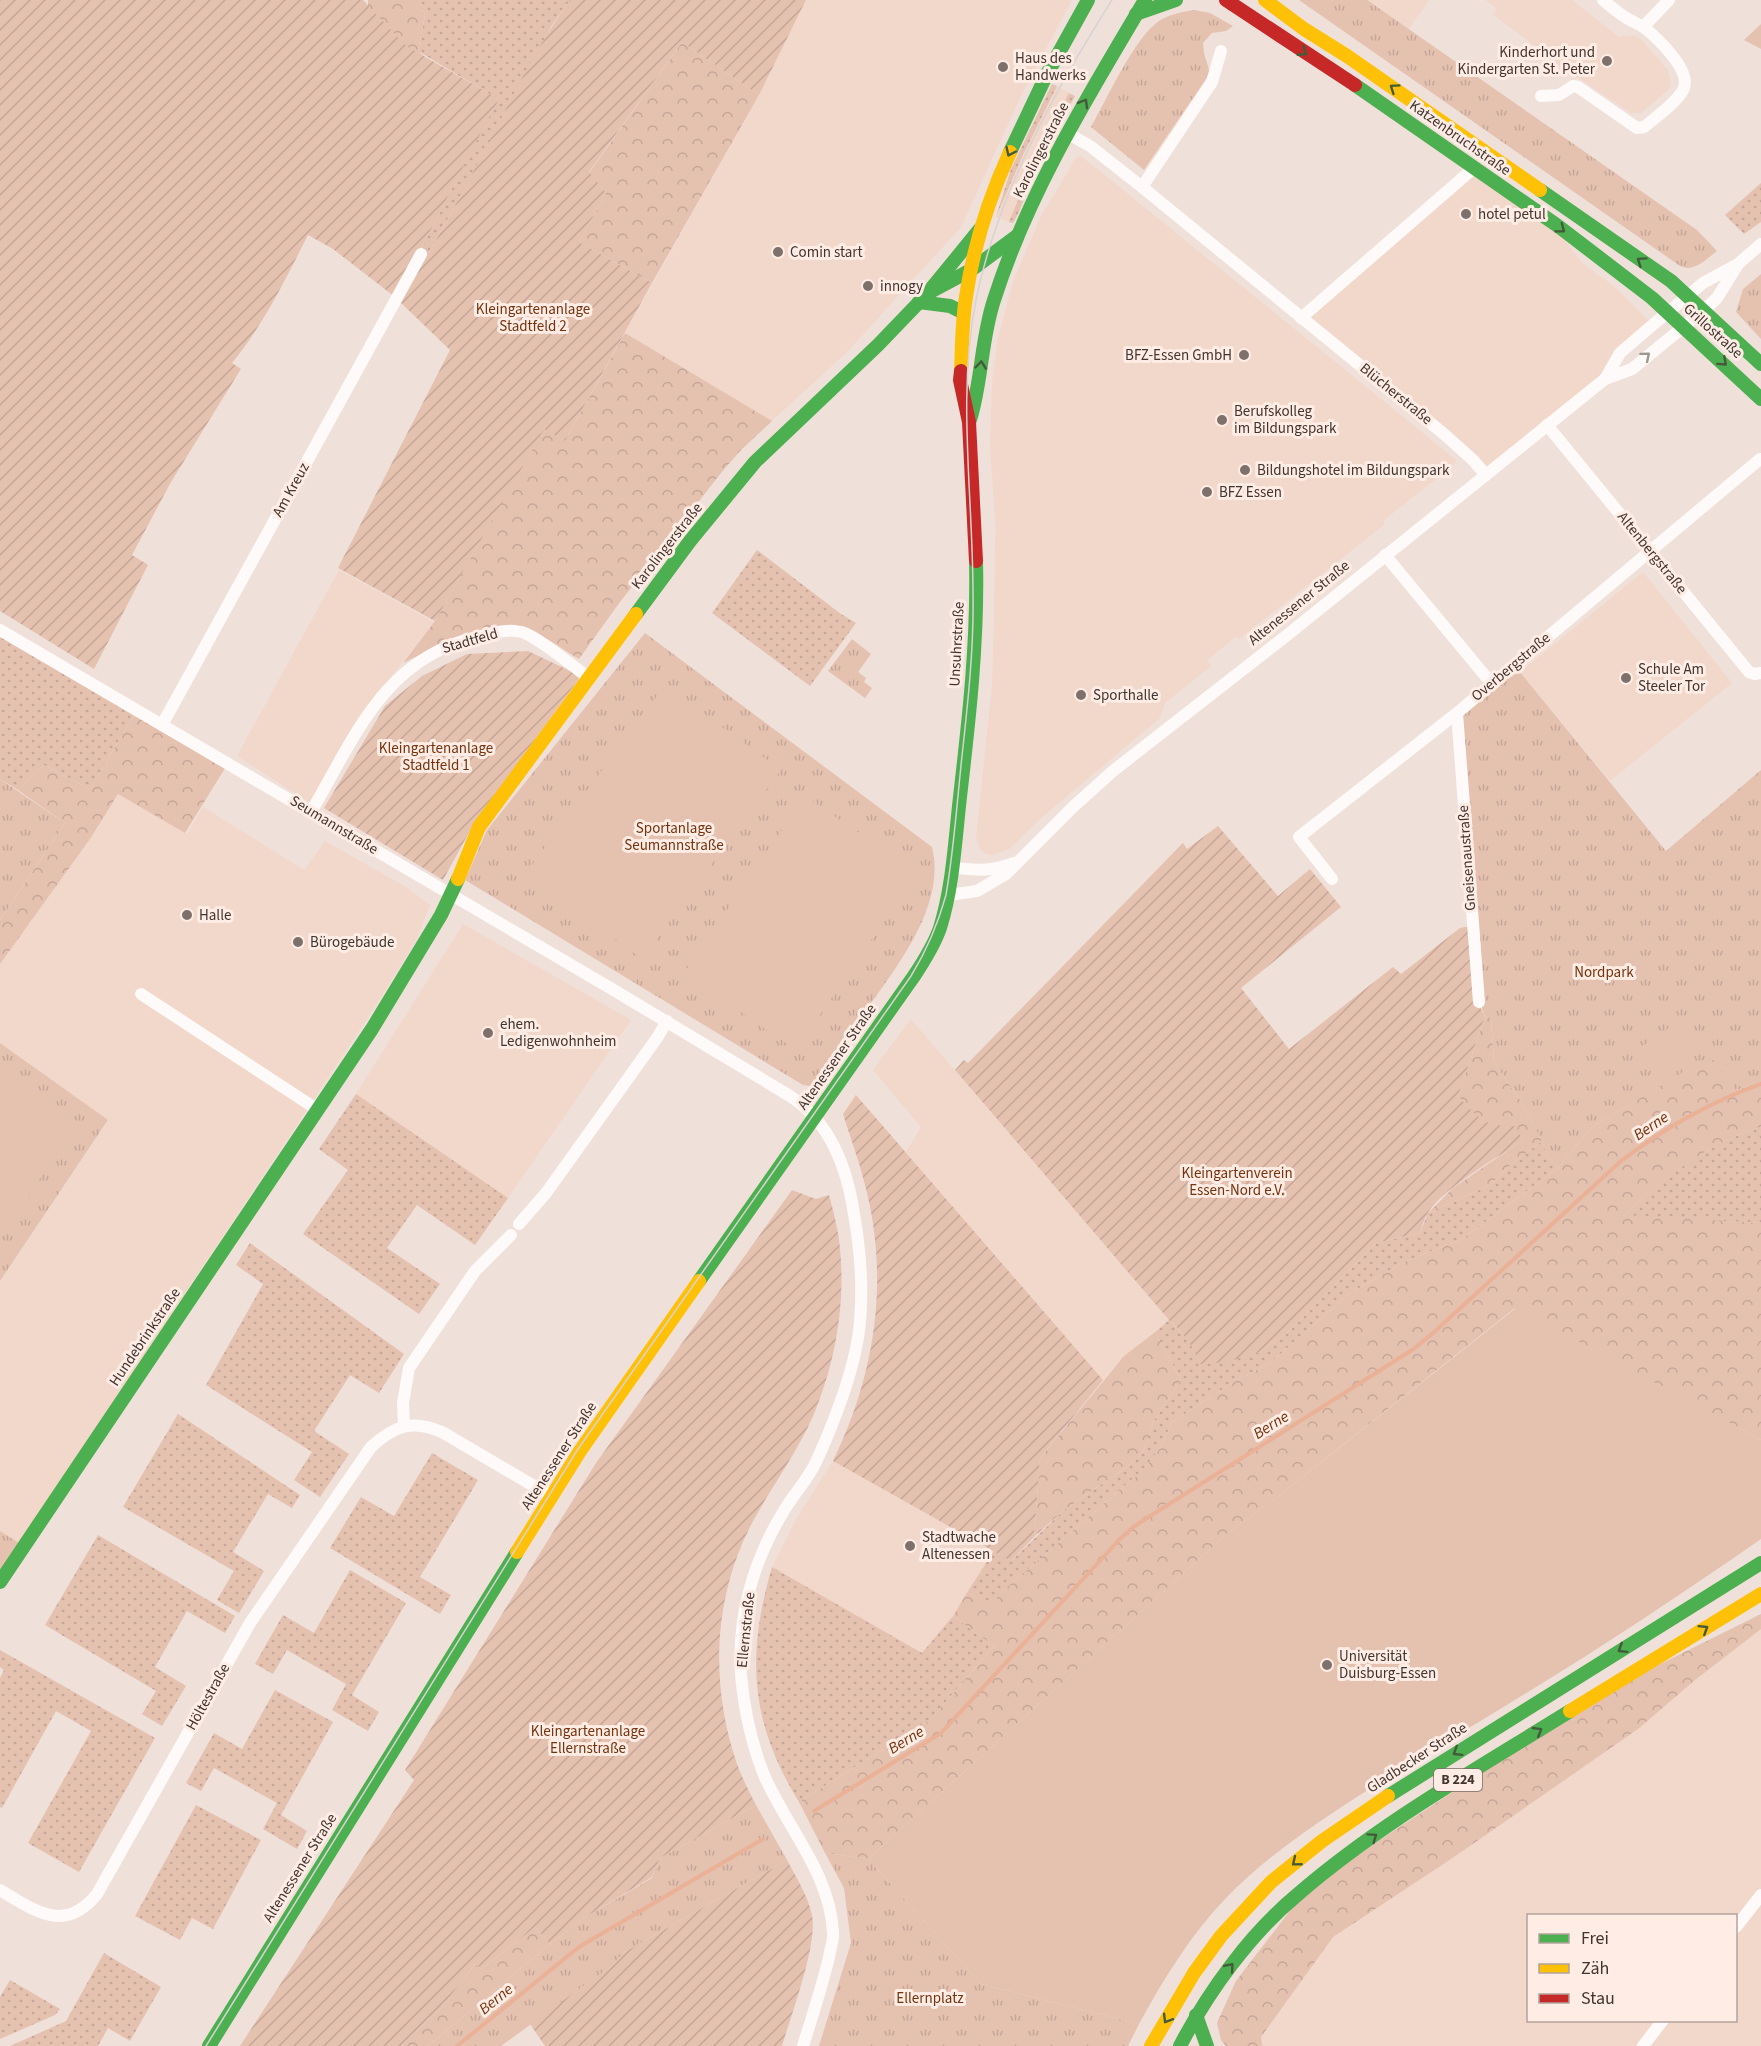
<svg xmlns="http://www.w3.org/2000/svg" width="1761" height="2046" font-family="'Source Sans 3',sans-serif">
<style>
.built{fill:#f2d7cb;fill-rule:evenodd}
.grass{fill:url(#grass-dots)}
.forest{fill:url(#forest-crowns)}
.park{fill:url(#park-tufts)}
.garden{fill:url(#garden-furrows)}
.pitch{fill:#e5c1b0}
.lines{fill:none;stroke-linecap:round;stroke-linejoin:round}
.stream{stroke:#eab197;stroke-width:4}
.street{stroke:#fdfaf9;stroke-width:12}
.fast{stroke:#4caf50;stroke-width:14}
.slow{stroke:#ffc107;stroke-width:14}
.jam{stroke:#c62828;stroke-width:14}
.tram{stroke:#d7d3d2;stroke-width:1.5}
.oneway{stroke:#445a3a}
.oneway2{stroke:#9e9894}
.poi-dot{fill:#7e716c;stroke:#ffede5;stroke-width:2}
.labels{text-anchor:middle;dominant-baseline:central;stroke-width:6;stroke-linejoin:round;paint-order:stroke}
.shield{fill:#ffede5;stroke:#796c66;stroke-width:1.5}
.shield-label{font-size:14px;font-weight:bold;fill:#403530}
.poi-label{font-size:15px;fill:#403530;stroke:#ffede5;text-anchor:start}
.street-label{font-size:15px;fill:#403530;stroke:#ffede5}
.park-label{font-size:15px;fill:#75320c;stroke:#ffede5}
.water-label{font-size:16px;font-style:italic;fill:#75320b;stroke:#ffede5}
</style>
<defs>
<pattern id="grass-dots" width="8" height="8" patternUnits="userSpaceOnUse" patternTransform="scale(1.5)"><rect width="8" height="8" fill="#e5c1b0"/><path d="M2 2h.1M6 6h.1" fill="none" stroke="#c6a698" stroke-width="1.8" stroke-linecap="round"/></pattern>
<pattern id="forest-crowns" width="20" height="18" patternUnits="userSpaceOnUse" patternTransform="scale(1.5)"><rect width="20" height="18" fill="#e5c1b0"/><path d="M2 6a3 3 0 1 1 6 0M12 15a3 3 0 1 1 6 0" fill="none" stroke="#c6a698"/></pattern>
<pattern id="park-tufts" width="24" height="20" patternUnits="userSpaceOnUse" patternTransform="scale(1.5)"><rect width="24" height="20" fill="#e5c1b0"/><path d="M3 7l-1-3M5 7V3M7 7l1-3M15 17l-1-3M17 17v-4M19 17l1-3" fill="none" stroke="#c6a698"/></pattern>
<pattern id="garden-furrows" width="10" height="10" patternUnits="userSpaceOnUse" patternTransform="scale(1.5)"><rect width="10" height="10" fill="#e5c1b0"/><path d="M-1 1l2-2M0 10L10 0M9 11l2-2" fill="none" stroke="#c6a698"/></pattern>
</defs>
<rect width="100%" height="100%" fill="#f0e0da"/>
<g class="built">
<polygon points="806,0 1072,0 1021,96 961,227 848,351 772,421 625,333 759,95"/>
<polygon points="1367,0 1429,0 1408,30"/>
<polygon points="1485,0 1572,0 1619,37 1633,35 1642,40 1668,70 1671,84 1668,90 1641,113 1631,113 1577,77 1574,77 1541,52 1542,51 1492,14 1497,9"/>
<polygon points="1057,86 1069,93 1034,161 1009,222 996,217 1023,155"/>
<polygon points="1081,156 1364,385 1456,460 1455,464 1384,520 1384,525 1239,639 1236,637 1207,660 1211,666 1165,703 1160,718 1047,813 1009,849 992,855 986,854 981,850 976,839 992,685 994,617 995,538 996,535 990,444 992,382 998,338 1013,282 1041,216 1076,158"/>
<polygon points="1476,172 1557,230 1582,263 1615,287 1651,323 1604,375 1487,469 1304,319"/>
<polygon points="339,570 434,622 375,697 310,803 237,756"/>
<polygon points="1643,572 1732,683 1610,781 1520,672"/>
<polygon points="118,794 187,834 203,807 304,870 325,841 406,887 430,905 416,941 367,1019 19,1543 0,1531 0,1281 108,1121 0,1043 0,964 90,839"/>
<polygon points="463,924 631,1020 508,1198 356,1094"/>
<polygon points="911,1019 1169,1320 1124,1356 1103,1380 906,1152 921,1127 873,1070"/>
<polygon points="833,1461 994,1551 953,1616 922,1653 772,1567 795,1521"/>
<path d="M1761 1616V2046H1226L1221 2040 1217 2023 1236 1981 1271 1934ZM1528 1916H1736V2020H1528Z"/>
</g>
<g class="grass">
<path d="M420 0H570L552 25 467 184 401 303 395 297C431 232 463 165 498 99L418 51 425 15Z"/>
<polygon points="1052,84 1057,86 1023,155 996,217 1011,169"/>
<polygon points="1069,93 1075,96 1039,163 1018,214 1013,223 1009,222 1034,161"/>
<polygon points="1761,183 1761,222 1744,234 1725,215"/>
<polygon points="757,550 841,614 856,623 810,686 712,613"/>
<polygon points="0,634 136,712 90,789 44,765 18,790 0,779"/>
<polygon points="356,1094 508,1198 475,1245 417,1205 387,1248 440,1284 419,1314 303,1234 348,1170 319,1149"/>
<path d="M1761 1127V1223L1623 1216C1663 1178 1708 1143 1761 1127Z"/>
<polygon points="1542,1141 1547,1156 1558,1168 1462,1239 1404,1262 1349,1294 1270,1363 1237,1380 1172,1422 1161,1447 1144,1469 1004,1590 988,1609 968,1591 994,1551 1011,1561 1064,1510 1128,1466 1143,1452 1154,1420 1181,1380 1155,1332 1169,1320 1192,1344 1200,1363 1259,1352 1287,1333 1376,1243 1420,1233 1428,1213 1490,1185 1508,1167"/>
<polygon points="250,1243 404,1354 379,1393 350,1375 314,1431 349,1454 320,1497 294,1480 312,1452 206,1385 263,1284 236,1265"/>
<polygon points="178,1414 300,1495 292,1508 268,1494 233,1552 264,1571 239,1613 217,1600 234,1571 123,1507"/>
<polygon points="432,1453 478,1480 420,1577 451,1595 440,1614 330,1548 361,1497 394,1516"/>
<polygon points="98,1535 235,1616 225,1633 187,1611 155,1667 186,1686 162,1726 142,1714 156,1691 45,1625"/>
<path d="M772 1567 922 1653 953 1616 994 1646 930 1720 799 1802C750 1722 746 1656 772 1567Z"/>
<polygon points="350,1570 406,1603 352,1695 379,1712 368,1731 332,1710 346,1684 287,1650 273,1674 255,1664 283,1615 314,1633"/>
<polygon points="0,1650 155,1738 79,1872 28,1843 91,1731 56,1711 2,1808 0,1807 0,1678 4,1670 0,1667"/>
<polygon points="275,1690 333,1722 281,1815 307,1831 297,1849 263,1829 277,1803 214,1768 201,1791 186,1783 214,1733 242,1749"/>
<polygon points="196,1805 261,1840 213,1929 192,1918 180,1940 135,1916"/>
<polygon points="104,1953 161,1987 130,2041 108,2028 98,2046 10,2046 66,2021"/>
<polygon points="10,1980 60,2009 55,2015 0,2039 0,1997"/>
</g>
<g class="forest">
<polygon points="368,0 420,0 425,15 418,51 439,69 369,111"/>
<polygon points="682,42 759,95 652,283 579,242 606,193 589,173"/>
<path d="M625 333 772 421 740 451 721 473 620 602 579 659C560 648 539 631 517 626 496 620 425 652 403 663L435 621 544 428 565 441Z"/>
<polygon points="136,712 227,765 185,833 118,794 90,839 0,964 0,920 65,823 18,790 44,765 90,789"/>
<polygon points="1485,1016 1491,1018 1494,1062 1521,1101 1542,1141 1508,1167 1490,1185 1428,1213 1453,1188 1523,1140 1507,1127 1499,1127 1477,1118 1458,1096"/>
<path d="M1711 1055 1736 1090 1761 1082V1127C1708 1143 1664 1178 1624 1215L1761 1223V1440L1515 1308 1277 1497 1229 1532 868 1859 825 1853 799 1802 930 1720 994 1646 953 1616 968 1591 988 1608 1004 1590 1144 1469 1161 1447 1172 1422 1237 1380 1270 1363 1349 1294 1404 1262 1462 1239 1558 1168 1592 1127Z"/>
<polygon points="1155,1332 1181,1380 1154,1420 1143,1452 1128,1466 1064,1510 1034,1537 1040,1458 1124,1356"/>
<polygon points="1761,1614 1761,1629 1695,1680 1638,1729 1454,1857 1333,1937 1261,2037 1262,2046 1226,2046 1221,2040 1217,2023 1236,1981 1299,1899 1337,1868 1608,1690"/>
<polygon points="535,1927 550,1944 428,2046 401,2046 442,2007 475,1964 482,1969"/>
</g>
<g class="park">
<path d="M1299 0H1367L1697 230 1717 251C1706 259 1694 273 1680 266Z"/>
<path d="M1194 10 1210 13 1233 26 1226 31 1212 33 1203 43 1204 53 1210 73 1144 170 1091 127C1107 99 1134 38 1159 21 1170 14 1182 12 1194 10Z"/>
<polygon points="1761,24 1761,49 1744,40"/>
<polygon points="1761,274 1761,339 1736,312 1743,289"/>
<path d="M645 633 932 847C946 904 900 962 869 1006 852 1031 834 1056 816 1082L810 1086 803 1085 465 880 487 830Z"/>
<polygon points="852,639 871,654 858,672 866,678 864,682 872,688 865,698 828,671"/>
<polygon points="1520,672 1666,851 1761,770 1761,1082 1736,1090 1710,1056 1592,1127 1558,1168 1547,1156 1542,1141 1521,1101 1494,1062 1491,1018 1485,1016 1479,1002 1458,714 1492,685"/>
<polygon points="0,779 65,823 0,920"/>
<polygon points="0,1043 108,1120 0,1281"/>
<polygon points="0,1531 19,1543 0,1574"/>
<polygon points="756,1805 787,1860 623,1953 613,1965 501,2046 428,2046 550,1944 584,1918 652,1878 660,1858"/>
<polygon points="825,1853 868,1859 981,1984 1139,2024 1128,2046 819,2046 851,1943 844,1888"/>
</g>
<g class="garden">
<path d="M0 0H363L406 46 499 99C463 165 431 232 395 297L333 249 308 235C285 280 264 324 232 363L241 369 171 482 132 555 148 565 94 669 0 611Z"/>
<path d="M570 0H806L759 95 682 42 589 172 606 193 579 242 652 283 565 441 544 429 435 621 338 568 450 350 401 303C428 254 456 205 482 155 510 102 535 48 570 0Z"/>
<polygon points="528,651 581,676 475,822 443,880 324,808 385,706 422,676 467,654"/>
<path d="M1218 826 1278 896 1310 869 1341 907 1241 988 1289 1049 1393 967 1401 974 1460 928 1470 926 1477 1002 1485 1016 1458 1096C1477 1117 1484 1127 1514 1126L1523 1140C1497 1158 1446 1187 1429 1211 1425 1217 1422 1226 1420 1233L1376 1243 1287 1333 1259 1352 1227 1362 1200 1364C1192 1344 1185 1335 1169 1320L955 1070 964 1060 968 1063 1183 843 1187 849Z"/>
<path d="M856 1095 1103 1380 1040 1458 1034 1537 1011 1561 833 1461C874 1377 889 1285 867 1193 861 1166 851 1140 843 1114Z"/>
<path d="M792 1190 816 1199 829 1195C833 1210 837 1225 839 1240 846 1294 838 1350 819 1401 803 1446 773 1483 751 1525 713 1599 710 1685 737 1764 742 1778 749 1791 756 1805L660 1858 652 1877 584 1918 550 1944 535 1927 482 1969 475 1964 442 2007 401 2046H240L414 1780 405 1770 596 1463Z"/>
<path d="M787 1860C796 1877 808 1896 812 1915 818 1944 791 2015 782 2046H545L530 2024 613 1965 623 1953Z"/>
</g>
<g class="pitch">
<polygon points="665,685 781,770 642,959 526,873"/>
<polygon points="805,796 917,873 796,1050 684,973"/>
<polygon points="1681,1019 1698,1042 1657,1071 1640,1048"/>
<polygon points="0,1075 75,1124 0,1240"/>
<path d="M1516 1308 1761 1440V1539C1679 1596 1596 1651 1510 1703 1461 1733 1412 1762 1363 1793 1315 1824 1267 1856 1227 1897 1191 1934 1163 1980 1139 2024L981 1984 868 1859 1229 1532 1277 1497Z"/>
</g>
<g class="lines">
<g class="stream">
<path d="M814 1811 941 1733 1120 1539 1133 1527 1412 1350 1432 1334 1621 1161C1665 1128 1710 1102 1761 1084"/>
<polyline points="457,2046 579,1947 763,1839"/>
</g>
<g class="street">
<polyline points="1643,27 1669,0"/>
<path d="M1541 96 1559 95 1573 86 1578 87 1637 128 1644 127C1655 118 1679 101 1684 88 1691 70 1658 39 1645 28 1639 24 1631 21 1625 17 1617 12 1610 6 1603 0"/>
<polyline points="1067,133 1090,146 1142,187 1444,434 1473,460 1486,475"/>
<polyline points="1142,187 1212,82 1221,51"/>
<polyline points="1301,318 1474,168"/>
<polyline points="1605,379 1620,353 1649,328 1703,283 1738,264 1761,244"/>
<polyline points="1547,425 1749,672 1755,674 1761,673"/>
<polyline points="1385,555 1492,684"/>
<path d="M0 630 612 989 790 1096C831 1123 847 1168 854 1214 860 1248 863 1286 860 1321 857 1364 834 1423 816 1462 807 1481 792 1496 782 1514 753 1562 737 1618 741 1675 744 1707 752 1745 764 1775 787 1828 830 1873 833 1932 834 1940 830 1950 829 1957 822 1987 812 2017 803 2046"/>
<polyline points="1457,713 1479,1002"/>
<polyline points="162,725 421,254"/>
<path d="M311 812C355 737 384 658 477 637 491 634 507 628 522 632 538 637 574 667 589 678"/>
<path d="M954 868C980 870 988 872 1014 863"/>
<polyline points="1332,879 1299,837 1457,713 1760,459"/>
<polyline points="949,895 977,891 1006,874 1073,807 1113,771 1286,636 1605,379 1632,369 1704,310 1717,298 1738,264"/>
<polyline points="141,994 318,1110"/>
<polyline points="519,1224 546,1193 657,1038 667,1021"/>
<polyline points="404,1426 403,1403 409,1368 475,1271 511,1235"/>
<path d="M0 1890C35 1911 65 1934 97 1894L250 1623 371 1447C394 1426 412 1419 442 1432L551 1496"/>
<polyline points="1736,1927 1761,1895"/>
<polyline points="1643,2046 1663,2020"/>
</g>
<g class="fast">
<polyline points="1136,14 1176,0"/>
<polyline points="1355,85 1558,226 1652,298 1761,399"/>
<polyline points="1010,152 1046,76 1088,0"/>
<polyline points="1540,190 1671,281 1761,364"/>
<polyline points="931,289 980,229"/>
<polyline points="919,302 950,306 964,313"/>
<path d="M970 420C982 381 981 339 994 300 1028 193 1088 96 1145 0"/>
<polyline points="636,614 690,541 755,462 878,345 928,293 971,270 1017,236"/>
<path d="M699 1281 914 976C924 961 934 945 940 928 953 886 955 841 960 797 969 719 978 640 976 561"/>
<polyline points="0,1582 372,1029 441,915 458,879"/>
<polyline points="1388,1796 1761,1563"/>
<polyline points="1196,2015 1207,2046"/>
<polyline points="209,2046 517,1552"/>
<path d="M1180 2046C1208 1992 1250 1934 1297 1895 1380 1823 1477 1769 1570 1711"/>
</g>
<g class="slow">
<polyline points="1265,0 1304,29 1347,56 1540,190"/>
<path d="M961 371C962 346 962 321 966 297 973 248 989 198 1010 152"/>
<polyline points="458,879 479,827 636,614"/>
<polyline points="517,1552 580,1451 699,1281"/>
<polyline points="1570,1711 1761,1594"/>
<polyline points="1151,2046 1194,1973 1221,1936 1271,1882 1322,1841 1388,1796"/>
</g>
<g class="jam">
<polyline points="1226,0 1355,85"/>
<polyline points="961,371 960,380 969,422 976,561"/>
</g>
<path class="tram" d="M206 2046 578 1449 911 976C927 950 938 924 946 895 954 849 957 802 962 756 968 702 974 647 973 593 973 495 957 397 976 300 997 195 1055 90 1112 0"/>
</g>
<defs><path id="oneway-chevron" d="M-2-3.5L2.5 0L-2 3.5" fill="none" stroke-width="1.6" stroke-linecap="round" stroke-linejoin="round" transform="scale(1.5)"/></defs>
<g class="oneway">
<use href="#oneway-chevron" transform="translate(1303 52) rotate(33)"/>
<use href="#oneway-chevron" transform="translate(1394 88) rotate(-145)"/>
<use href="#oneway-chevron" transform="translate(1084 103) rotate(-60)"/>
<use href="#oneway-chevron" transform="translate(1010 152) rotate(115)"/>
<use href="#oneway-chevron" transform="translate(1561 229) rotate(37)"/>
<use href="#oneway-chevron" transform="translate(1641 261) rotate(-145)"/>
<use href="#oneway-chevron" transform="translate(1723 362) rotate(42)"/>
<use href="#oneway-chevron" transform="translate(981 365) rotate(-84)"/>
<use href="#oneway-chevron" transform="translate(1704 1629) rotate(-32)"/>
<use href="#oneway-chevron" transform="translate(1622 1649) rotate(148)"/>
<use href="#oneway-chevron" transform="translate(1538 1731) rotate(-31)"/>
<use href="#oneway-chevron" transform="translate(1457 1752) rotate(148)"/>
<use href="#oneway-chevron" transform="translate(1373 1837) rotate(-35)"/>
<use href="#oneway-chevron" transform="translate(1296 1862) rotate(141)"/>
<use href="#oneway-chevron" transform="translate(1230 1967) rotate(-50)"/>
<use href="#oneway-chevron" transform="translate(1167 2019) rotate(121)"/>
</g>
<use class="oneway2" href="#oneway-chevron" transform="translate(1646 356) rotate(-40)"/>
<g class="poi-dot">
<circle cx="1607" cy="61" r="6"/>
<circle cx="1003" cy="67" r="6"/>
<circle cx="1466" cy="214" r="6"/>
<circle cx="778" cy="252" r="6"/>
<circle cx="868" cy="286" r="6"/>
<circle cx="1244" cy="355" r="6"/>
<circle cx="1222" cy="420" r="6"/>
<circle cx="1245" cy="470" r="6"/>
<circle cx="1207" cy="492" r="6"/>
<circle cx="1626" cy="678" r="6"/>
<circle cx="1081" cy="695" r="6"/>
<circle cx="187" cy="915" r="6"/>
<circle cx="298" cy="942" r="6"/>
<circle cx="488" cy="1033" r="6"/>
<circle cx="910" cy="1546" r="6"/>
<circle cx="1327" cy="1665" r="6"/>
</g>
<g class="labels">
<rect class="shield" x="1434" y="1769" width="48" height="22" rx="4.5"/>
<g class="shield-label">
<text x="1458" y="1780">B 224</text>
</g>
<g class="poi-label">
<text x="1595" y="52" text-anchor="end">Kinderhort und<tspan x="1595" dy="17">Kindergarten St. Peter</tspan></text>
<text x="1015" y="58">Haus des<tspan x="1015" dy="17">Handwerks</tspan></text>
<text x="1478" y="214">hotel petul</text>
<text x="790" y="252">Comin start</text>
<text x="880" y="286">innogy</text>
<text x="1232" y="355" text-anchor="end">BFZ-Essen GmbH</text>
<text x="1234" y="411">Berufskolleg<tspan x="1234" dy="17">im Bildungspark</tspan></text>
<text x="1257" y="470">Bildungshotel im Bildungspark</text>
<text x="1219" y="492">BFZ Essen</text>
<text x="1638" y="669">Schule Am<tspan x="1638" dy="17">Steeler Tor</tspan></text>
<text x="1093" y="695">Sporthalle</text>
<text x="199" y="915">Halle</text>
<text x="310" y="942">Bürogebäude</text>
<text x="500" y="1024">ehem.<tspan x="500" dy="17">Ledigenwohnheim</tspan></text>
<text x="922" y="1537">Stadtwache<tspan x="922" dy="17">Altenessen</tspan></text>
<text x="1339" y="1656">Universität<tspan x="1339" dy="17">Duisburg-Essen</tspan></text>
</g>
<g class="street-label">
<text transform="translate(1460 138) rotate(35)">Katzenbruchstraße</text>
<text transform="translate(1041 150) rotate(-63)">Karolingerstraße</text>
<text transform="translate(1713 331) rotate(42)">Grillostraße</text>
<text transform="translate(1396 394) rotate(39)">Blücherstraße</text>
<text transform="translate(291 490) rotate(-61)">Am Kreuz</text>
<text transform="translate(667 546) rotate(-52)">Karolingerstraße</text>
<text transform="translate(1652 553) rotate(51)">Altenbergstraße</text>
<text transform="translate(1299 603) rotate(-39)">Altenessener Straße</text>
<text transform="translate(470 641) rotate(-16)">Stadtfeld</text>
<text transform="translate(957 644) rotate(-87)">Unsuhrstraße</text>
<text transform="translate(1511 667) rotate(-40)">Overbergstraße</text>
<text transform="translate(334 825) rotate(31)">Seumannstraße</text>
<text transform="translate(1467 858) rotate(-94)">Gneisenaustraße</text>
<text transform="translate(837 1057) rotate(-55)">Altenessener Straße</text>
<text transform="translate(145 1337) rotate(-56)">Hundebrinkstraße</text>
<text transform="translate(559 1456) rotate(-57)">Altenessener Straße</text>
<text transform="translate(746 1630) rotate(-84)">Ellernstraße</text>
<text transform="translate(208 1697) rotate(-61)">Höltestraße</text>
<text transform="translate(1417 1758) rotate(-33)">Gladbecker Straße</text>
<text transform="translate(300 1868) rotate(-58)">Altenessener Straße</text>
</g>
<g class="park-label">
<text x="533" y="309">Kleingartenanlage<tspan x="533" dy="17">Stadtfeld 2</tspan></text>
<text x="436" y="748">Kleingartenanlage<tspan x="436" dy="17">Stadtfeld 1</tspan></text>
<text x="674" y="828">Sportanlage<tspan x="674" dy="17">Seumannstraße</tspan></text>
<text x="1604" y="972">Nordpark</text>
<text x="1237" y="1173">Kleingartenverein<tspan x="1237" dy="17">Essen-Nord e.V.</tspan></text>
<text x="588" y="1731">Kleingartenanlage<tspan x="588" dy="17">Ellernstraße</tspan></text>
<text x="930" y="1998">Ellernplatz</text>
</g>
<g class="water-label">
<text transform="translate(1651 1126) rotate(-34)">Berne</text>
<text transform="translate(1271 1425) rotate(-32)">Berne</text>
<text transform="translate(906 1740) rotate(-31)">Berne</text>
<text transform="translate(496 1999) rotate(-39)">Berne</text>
</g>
</g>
<rect x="1527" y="1914" width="210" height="108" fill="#ffede5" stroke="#b3a39d" stroke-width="1.5"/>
<rect x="1539" y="1934" width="30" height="9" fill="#4caf50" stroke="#b3a39d" stroke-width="1.5"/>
<text x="1581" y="1944" font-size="18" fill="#403530">Frei</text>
<rect x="1539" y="1964" width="30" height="9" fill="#ffc107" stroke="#b3a39d" stroke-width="1.5"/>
<text x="1581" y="1974" font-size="18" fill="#403530">Zäh</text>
<rect x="1539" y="1994" width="30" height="9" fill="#c62828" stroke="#b3a39d" stroke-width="1.5"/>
<text x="1581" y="2004" font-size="18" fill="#403530">Stau</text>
</svg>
